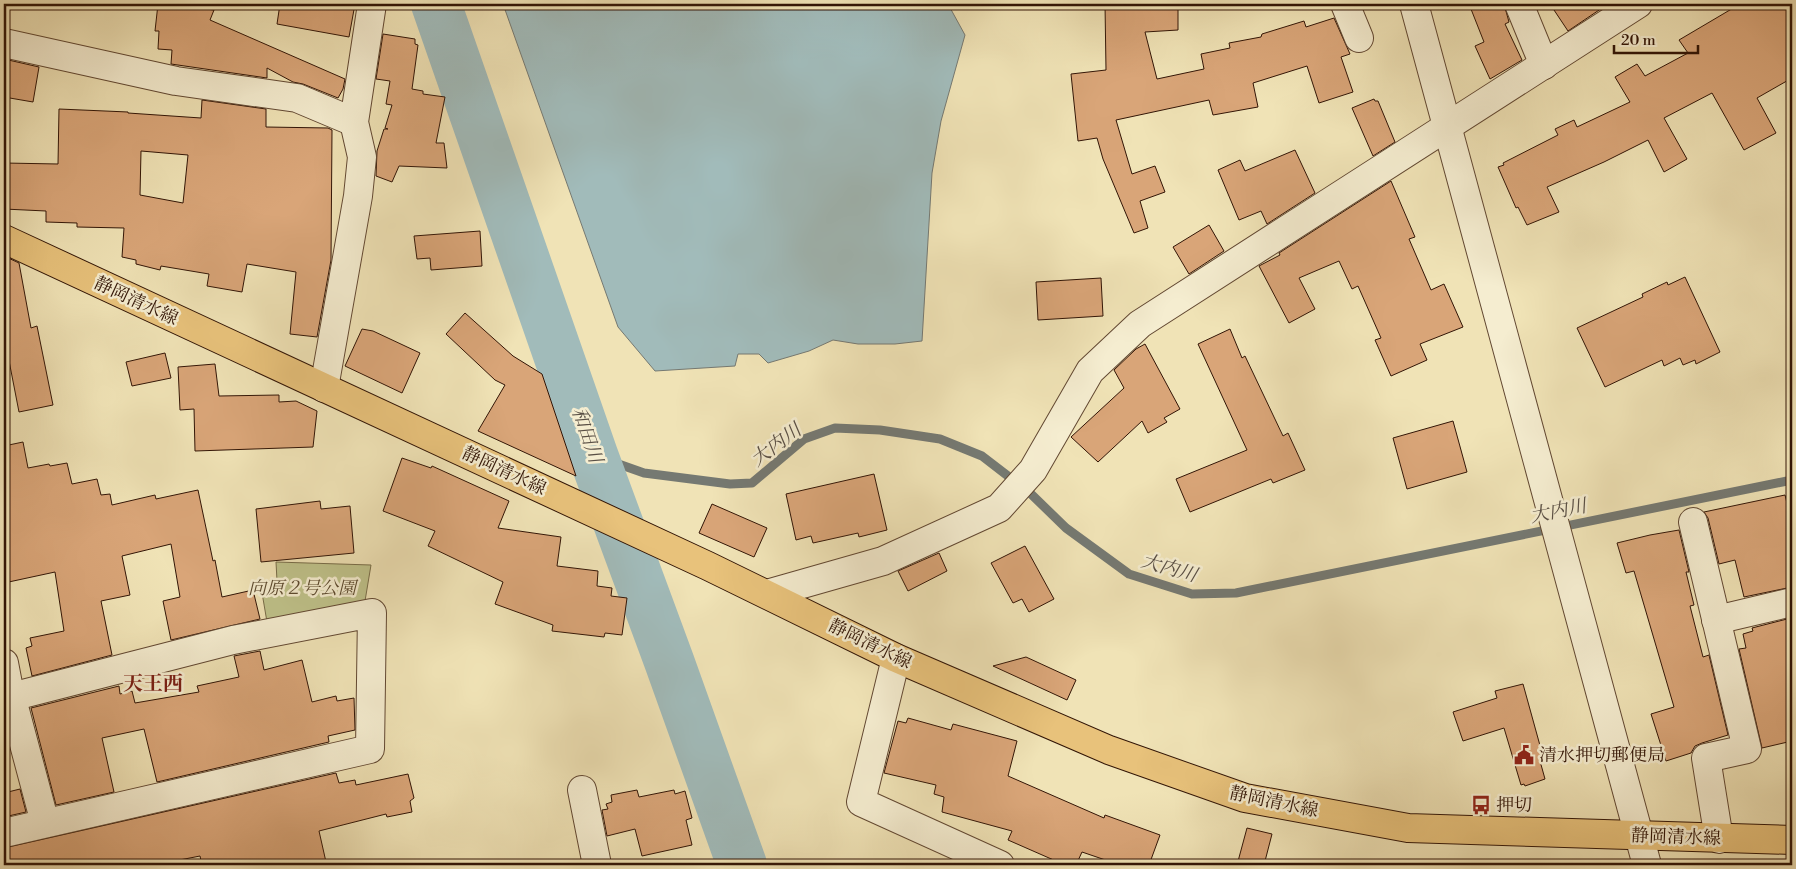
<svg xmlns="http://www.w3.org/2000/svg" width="1796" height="869" font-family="'Libre Bodoni','Noto Serif JP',serif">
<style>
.green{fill:#bfc28a;stroke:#786c48}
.water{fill:#a1bbba;stroke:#757972}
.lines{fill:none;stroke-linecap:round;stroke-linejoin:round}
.stream{stroke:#757972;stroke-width:9}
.river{stroke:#a1bbba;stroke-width:50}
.building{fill:#d9a578;stroke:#321506;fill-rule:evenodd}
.minor-casing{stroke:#624832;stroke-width:30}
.major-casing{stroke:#321506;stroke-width:30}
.minor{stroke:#f5edd0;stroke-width:28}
.major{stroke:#e8c27b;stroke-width:28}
.labels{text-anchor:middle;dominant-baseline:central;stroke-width:5;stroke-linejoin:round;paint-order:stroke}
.street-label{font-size:18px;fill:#321506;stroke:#f5edd0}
.park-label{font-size:18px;font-style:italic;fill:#5c492e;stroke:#f5edd0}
.poi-label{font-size:18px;fill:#321506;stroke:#f5edd0;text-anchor:start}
.water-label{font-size:19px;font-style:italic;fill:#594f45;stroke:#f5edd0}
.quarter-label{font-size:20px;font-weight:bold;fill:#7a1f14;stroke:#f5edd0}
</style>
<rect width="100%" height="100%" fill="#f0e3b6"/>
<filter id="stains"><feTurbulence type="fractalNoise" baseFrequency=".004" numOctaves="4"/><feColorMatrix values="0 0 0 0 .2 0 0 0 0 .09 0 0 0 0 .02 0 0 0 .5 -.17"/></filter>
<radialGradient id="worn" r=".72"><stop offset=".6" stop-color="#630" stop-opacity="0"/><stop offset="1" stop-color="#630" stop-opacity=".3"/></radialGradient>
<polygon class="green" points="276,562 371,565 365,601 267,622 260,581 277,581"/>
<polygon class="water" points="503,4 948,4 965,35 941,121 932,173 922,341 895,344 858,344 833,340 809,351 768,363 759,354 738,354 735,366 655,371 618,327"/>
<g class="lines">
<polyline class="stream" points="593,455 644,473 730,484 752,483 804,439 835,428 880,430 940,439 982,456 1030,493 1066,528 1129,574 1192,594 1236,593 1792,480"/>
<polyline class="river" points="436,4 593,455 669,661 742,865"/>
</g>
<g class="building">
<polygon points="158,4 188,4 188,7 214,10 210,20 345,79 343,89 338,98 303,84 293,82 267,68 267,78 171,64 172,50 158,49 159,31 155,31"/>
<polygon points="280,4 355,4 349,37 277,24"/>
<polygon points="1105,4 1178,4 1178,30 1145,32 1157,79 1204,69 1201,54 1230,48 1229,43 1261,37 1262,34 1304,21 1306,27 1334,18 1350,54 1341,57 1353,92 1319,103 1307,66 1253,83 1258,107 1213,115 1209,100 1116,120 1132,174 1155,166 1165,192 1140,201 1148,228 1134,233 1103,159 1097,138 1078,141 1071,74 1106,70"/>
<polygon points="1469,4 1504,4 1509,22 1505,24 1522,60 1490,79 1475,46 1484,42"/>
<polygon points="1550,4 1608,4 1568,31"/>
<polygon points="1740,4 1792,4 1792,78 1757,98 1776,133 1744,150 1712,93 1664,118 1687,159 1664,172 1648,140 1604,162 1547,187 1559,212 1527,225 1518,207 1516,208 1498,167 1504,165 1503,163 1558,135 1555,129 1574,120 1577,127 1630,102 1615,77 1637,64 1645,76 1688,53 1679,40"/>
<polygon points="383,34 415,39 415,44 418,45 412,89 423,91 423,94 445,97 436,143 444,143 447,168 399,166 392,182 376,176 377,151 384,129 388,129 385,128 392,105 386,104 390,81 376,79"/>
<polygon points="4,59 39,67 33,102 4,97"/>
<polygon points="1374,99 1375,101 1378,101 1395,142 1373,156 1352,108"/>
<path d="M202 100 266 109V127L328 128 332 130 331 260 317 337 290 334 296 272 247 264 242 292 207 286 209 274 161 266 160 270 136 264V260L122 257 124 228 77 227V223L46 222V211L4 209V163L58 164 59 109 128 112V113L201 118ZM141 151 188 155 183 203 140 195Z"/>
<polygon points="1295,150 1315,193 1267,224 1261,211 1239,220 1218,170 1240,160 1245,171"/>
<polygon points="1391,181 1415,237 1409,239 1431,290 1444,284 1463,327 1420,344 1427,360 1391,376 1375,340 1381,338 1358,286 1352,289 1339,261 1299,278 1315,309 1289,323 1259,266 1280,255 1279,253"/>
<polygon points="1209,225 1224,251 1189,274 1173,247"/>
<polygon points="480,231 482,266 431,270 430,258 417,259 414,236"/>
<polygon points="4,256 19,263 31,328 37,326 53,405 19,412 4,335"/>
<polygon points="1685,277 1720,352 1696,364 1695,360 1683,365 1680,358 1664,366 1662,360 1605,387 1577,328 1643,297 1642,294 1667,282 1668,285"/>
<polygon points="1101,278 1103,316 1038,320 1036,282"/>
<polygon points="465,313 513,356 542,374 576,476 478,431 505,385 495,380 446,334"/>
<polygon points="362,329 373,331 420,353 402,393 345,366"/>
<polygon points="1230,329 1242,358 1245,356 1283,436 1288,433 1305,470 1273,483 1271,479 1190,512 1176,479 1247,450 1198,344"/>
<polygon points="1145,344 1180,409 1164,418 1167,422 1148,433 1142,421 1098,462 1071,437 1124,388 1114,370 1136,349"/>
<polygon points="165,353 171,378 132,386 126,362"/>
<polygon points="215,364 219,396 279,395 279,402 296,401 317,411 313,447 195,451 194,409 180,410 178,367"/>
<polygon points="1453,421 1467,472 1407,489 1393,438"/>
<polygon points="23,442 28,468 49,464 50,466 67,463 72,484 97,479 101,495 110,494 112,505 155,495 156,499 198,490 213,561 215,560 222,597 253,590 260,619 171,640 163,601 180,597 171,544 122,556 130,595 101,601 112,655 32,676 26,648 32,646 30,638 64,631 55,572 4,583 4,446"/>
<polygon points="402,458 431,468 432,466 509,501 498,528 561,537 557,566 598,571 597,586 612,588 611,596 627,598 622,635 605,633 604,637 552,631 553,625 495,604 503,582 428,546 435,531 383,511"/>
<polygon points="874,474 887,530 859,537 858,533 813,543 811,536 796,540 786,494"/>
<polygon points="1785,495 1792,523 1792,587 1744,597 1735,560 1719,564 1708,518 1704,512"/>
<polygon points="320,501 321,509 350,506 354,553 261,562 256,509"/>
<polygon points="712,504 767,528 754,557 699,533"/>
<polygon points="1679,530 1689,572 1686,572 1694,605 1690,606 1703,657 1709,655 1728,735 1702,743 1695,746 1691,753 1666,761 1651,714 1674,707 1634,571 1626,573 1617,543 1650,535"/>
<polygon points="1025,546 1054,599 1029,612 1022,599 1013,603 991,563"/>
<polygon points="939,553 947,571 908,591 898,571"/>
<polygon points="1787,619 1792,638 1792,741 1762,748 1739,649 1746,648 1743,634 1753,631 1752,628"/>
<polygon points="260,651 264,670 302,660 312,702 336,696 337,701 354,698 355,730 328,736 329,742 157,782 144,729 102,738 114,792 56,805 31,708 119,686 120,694 132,691 135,703 199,692 197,686 239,677 234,656"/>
<polygon points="1026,657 1076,680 1067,700 993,666"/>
<polygon points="1523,684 1544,760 1540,761 1545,779 1525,786 1524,784 1521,785 1504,728 1463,741 1453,712 1497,698 1495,691"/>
<polygon points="908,718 951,730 953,724 1017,741 1008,776 1104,818 1105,815 1160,835 1149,865 1120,865 1082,852 1076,865 1065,865 1008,840 1012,831 942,812 944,797 934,794 936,785 884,773 898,721 906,723"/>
<polygon points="336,773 339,783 355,780 356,785 408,774 414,798 410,801 412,812 387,817 386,814 319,831 326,862 311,865 202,865 200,856 154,865 4,865 4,848"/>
<polygon points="20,789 26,812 4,817 4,793"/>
<polygon points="637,790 639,797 674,790 675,794 685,791 692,818 686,820 692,845 642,856 635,829 607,836 602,810 608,809 606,804 612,802 611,795"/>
<polygon points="1247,828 1272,834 1264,865 1237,865"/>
</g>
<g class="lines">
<defs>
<g id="minor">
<polyline points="1345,4 1359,38"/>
<polyline points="1414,4 1647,865"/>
<polyline points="1519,4 1544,65"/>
<polyline points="4,43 176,81 297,98 354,122"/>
<polyline points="324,388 358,196 362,157 354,122 372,4"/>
<polyline points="1693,522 1747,749 1706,758 1719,839"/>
<polyline points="767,594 883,561 999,508 1033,470 1090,371 1140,324 1638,4"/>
<polyline points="1716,620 1792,602"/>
<polyline points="896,658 861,802 1000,865"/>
<polyline points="4,663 8,684 45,823"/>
<polyline points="582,790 597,865"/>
<polyline points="4,833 370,749 372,613 233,640 11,697"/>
</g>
<polyline id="major" points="4,239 708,566 896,658 1109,750 1245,798 1408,828 1792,840"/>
</defs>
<use href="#minor" class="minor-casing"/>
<use href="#major" class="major-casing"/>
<use href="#minor" class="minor"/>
<use href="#major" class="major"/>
</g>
<defs>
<symbol id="civic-bare" viewBox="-9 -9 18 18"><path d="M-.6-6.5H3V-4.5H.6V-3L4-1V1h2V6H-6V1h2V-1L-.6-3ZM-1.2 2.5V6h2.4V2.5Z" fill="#8f2418" stroke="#f5edd0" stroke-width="2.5" paint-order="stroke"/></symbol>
<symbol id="bus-bare" viewBox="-9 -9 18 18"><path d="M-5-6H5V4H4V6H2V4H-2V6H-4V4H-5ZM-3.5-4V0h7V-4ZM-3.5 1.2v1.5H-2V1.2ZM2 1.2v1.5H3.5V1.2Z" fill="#8f2418" stroke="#f5edd0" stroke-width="2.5" paint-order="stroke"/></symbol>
</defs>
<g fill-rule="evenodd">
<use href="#civic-bare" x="1510" y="741" width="28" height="28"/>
<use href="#bus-bare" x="1467" y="791" width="28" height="28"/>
</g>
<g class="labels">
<g class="street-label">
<text transform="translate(136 301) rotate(25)">静岡清水線</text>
<text transform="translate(504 471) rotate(25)">静岡清水線</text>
<text transform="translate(870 644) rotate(26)">静岡清水線</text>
<text transform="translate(1274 802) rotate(12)">静岡清水線</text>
<text transform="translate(1676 837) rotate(2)">静岡清水線</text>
</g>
<g class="park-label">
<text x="302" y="588">向原２号公園</text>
</g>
<g class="poi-label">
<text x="1539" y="755">清水押切郵便局</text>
<text x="1496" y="805">押切</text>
</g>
<g class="water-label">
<text transform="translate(587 435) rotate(71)">和田川</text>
<text transform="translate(776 445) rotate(-37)">大内川</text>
<text transform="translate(1558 511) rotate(-11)">大内川</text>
<text transform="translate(1169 568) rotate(16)">大内川</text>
</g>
<g class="quarter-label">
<text x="153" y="684">天王西</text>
</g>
</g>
<rect width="1796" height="869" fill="none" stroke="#f0e3b6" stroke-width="20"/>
<rect x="5" y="5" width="1786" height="859" fill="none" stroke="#321506" stroke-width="2.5"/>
<rect x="10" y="10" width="1776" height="849" fill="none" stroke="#321506"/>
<path d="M1614 45v8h84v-8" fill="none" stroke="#321506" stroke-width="2.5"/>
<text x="1621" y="45" font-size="15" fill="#321506" stroke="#f5edd0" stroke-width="4" paint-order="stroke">20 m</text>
<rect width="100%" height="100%" filter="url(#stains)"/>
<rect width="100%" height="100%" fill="url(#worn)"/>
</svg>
